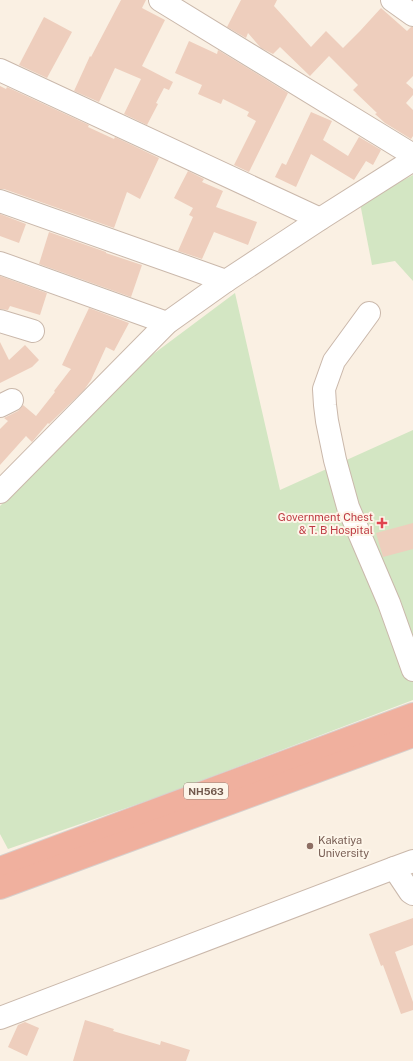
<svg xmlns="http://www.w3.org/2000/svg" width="413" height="1061" font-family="'Public Sans',sans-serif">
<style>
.green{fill:#d3e6c3}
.building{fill:#eecebd}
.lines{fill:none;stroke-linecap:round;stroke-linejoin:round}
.minor-casing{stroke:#cab8ab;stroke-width:24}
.highway-casing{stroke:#d7d0cd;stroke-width:24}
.minor{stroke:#fff;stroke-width:22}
.highway{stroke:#f0b09e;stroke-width:22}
.health-dot{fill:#e0444e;stroke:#fdf5e9;stroke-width:1.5}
.education-dot{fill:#8d6e63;stroke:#fdf5e9;stroke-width:1.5}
.labels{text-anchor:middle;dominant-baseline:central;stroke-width:4;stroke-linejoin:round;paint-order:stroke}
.shield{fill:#fdf5e9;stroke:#9a867a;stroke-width:1}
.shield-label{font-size:10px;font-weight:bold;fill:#70574b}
.health-label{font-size:11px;fill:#be3a42;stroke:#fdf5e9;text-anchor:end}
.education-label{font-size:11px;fill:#785e54;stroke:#fdf5e9;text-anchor:start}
</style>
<rect width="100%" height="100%" fill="#faf0e3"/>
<g class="green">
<polygon points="413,175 413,281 395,261 372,265 360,203"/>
<polygon points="235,293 280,490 413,430 413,700 161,796 8,849 0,834 0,506 144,361"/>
</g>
<g class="building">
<polygon points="121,0 146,0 142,8 165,20 142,66 173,82 169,90 164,88 156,103 158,104 147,125 124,114 141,79 115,68 99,102 74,91 90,56 91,57"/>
<polygon points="241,0 277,0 274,6 311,47 326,31 343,48 360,31 381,8 407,31 411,27 413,27 413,76 406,83 413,89 413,95 406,103 413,110 413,136 411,139 385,123 375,114 377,113 353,90 358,85 329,56 310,76 280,47 273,54 261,48 248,33 246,38 227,27"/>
<polygon points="44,17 72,32 47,78 19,65"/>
<polygon points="189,41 217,54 218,50 288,93 249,172 234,165 256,121 247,116 249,112 223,99 221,104 198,94 202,85 175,73"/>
<polygon points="0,86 6,89 7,87 89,125 88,127 114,139 115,137 159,158 140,199 127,192 114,228 4,189 0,189"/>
<polygon points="311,112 332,121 323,140 348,156 359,137 381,150 373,165 366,161 354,180 311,154 296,187 275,177 282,163 286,165"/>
<polygon points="188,171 204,179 202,182 223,191 216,207 257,222 248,245 214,232 202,259 178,251 193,217 189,215 193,208 174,198"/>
<polygon points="0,214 26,224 19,243 0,236"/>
<polygon points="49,232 106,252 106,253 142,265 131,297 39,264"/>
<polygon points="0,276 47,293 40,315 10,306 8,310 0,309"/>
<polygon points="89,308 129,323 114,351 106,347 91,380 84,390 49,424 48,423 32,442 26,436 0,465 0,429 8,421 4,418 18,411 23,405 36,416 55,392 54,391 71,369 62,365"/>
<polygon points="0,342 9,360 25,345 39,360 32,367 0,383"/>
<polygon points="413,523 413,549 383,557 376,533"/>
<polygon points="413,918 413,945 395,952 413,1002 413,1010 401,1014 383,965 381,966 369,934"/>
<polygon points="85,1020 114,1029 113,1031 160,1045 161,1041 190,1050 186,1061 73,1061"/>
<polygon points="25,1022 39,1028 27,1056 8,1047 18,1025"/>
</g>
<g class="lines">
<defs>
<g id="minor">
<polyline points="160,0 413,155"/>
<polyline points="392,0 413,15"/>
<polyline points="0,70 320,219"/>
<polyline points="0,201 226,281"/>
<polyline points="0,263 167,323"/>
<polyline points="369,313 334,361 324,389 325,405 327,421 335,460 348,507 389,603 413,670"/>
<polyline points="0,321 33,331"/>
<polyline points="0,406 12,400"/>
<polyline points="0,492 167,323 226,281 320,219 413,160"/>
<polyline points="413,861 394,868 410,892 413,894"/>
<polyline points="0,1018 394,868"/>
</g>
<g id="highway">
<polyline points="0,868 413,714"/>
<polyline points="0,888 413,736"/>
</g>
</defs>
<use href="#minor" class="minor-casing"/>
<use href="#highway" class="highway-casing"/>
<use href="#minor" class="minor"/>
<use href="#highway" class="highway"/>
</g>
<path class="health-dot" d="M380 517h4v4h4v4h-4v4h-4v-4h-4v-4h4z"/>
<circle class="education-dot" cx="310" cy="846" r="4"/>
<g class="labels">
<rect class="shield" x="184" y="783" width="44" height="16" rx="3"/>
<g class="shield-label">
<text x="206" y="791">NH563</text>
</g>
<g class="health-label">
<text x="373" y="517">Government Chest<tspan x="373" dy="13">&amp; T. B Hospital</tspan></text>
</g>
<g class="education-label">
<text x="318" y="840">Kakatiya<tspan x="318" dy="13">University</tspan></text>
</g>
</g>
</svg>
